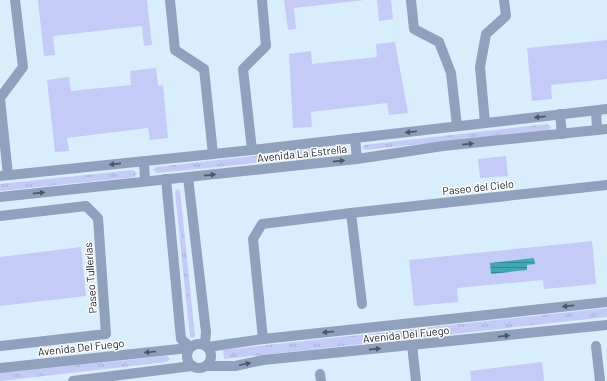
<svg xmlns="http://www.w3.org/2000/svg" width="607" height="381" font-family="Barlow,sans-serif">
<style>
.grass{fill:url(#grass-tufts)}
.green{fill:#c3cbf6}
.water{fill:url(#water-rules)}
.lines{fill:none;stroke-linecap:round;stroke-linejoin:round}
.minor{stroke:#8fa1bc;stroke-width:10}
.oneway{fill:#4c5867}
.labels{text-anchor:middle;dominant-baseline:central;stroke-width:3;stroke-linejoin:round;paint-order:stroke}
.street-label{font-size:11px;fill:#20282e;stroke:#fff}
</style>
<defs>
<pattern id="grass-tufts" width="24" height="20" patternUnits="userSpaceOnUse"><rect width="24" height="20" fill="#c3cbf6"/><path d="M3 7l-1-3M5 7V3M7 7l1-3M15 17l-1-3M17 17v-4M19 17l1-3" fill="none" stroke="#a7aed3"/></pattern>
<pattern id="water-rules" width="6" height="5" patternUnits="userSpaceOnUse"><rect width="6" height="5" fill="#3daab2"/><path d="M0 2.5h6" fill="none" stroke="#338a91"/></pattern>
</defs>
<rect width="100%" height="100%" fill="#d9eefd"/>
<g class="grass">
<polygon points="548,124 551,127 549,130 365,150 362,148 364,145"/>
<polygon points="341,146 346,150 344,154 157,173 153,170 156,167"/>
<polygon points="133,170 137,173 134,177 0,191 0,184"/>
<polygon points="177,189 180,191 195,336 193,338 190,337 175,192"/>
<polygon points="607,308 607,317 224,359 223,350"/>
<polygon points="167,356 170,359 166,362 0,381 0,373"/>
</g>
<g class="green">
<polygon points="38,0 147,0 152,45 144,46 142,26 53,36 55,55 44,56"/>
<polygon points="284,0 365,0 294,8 296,29 288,30"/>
<polygon points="377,0 391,0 393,19 379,21"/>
<polygon points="607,40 607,79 551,85 552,99 532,101 527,48"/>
<polygon points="395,42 408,113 389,115 387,103 311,112 312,127 293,128 289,54 311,51 312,64 377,57 376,44"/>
<polygon points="156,68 158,86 163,85 168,138 150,140 148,128 67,138 69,151 55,152 47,80 69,77 71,91 131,85 130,71"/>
<polygon points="506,156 508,176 480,178 478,159"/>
<polygon points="592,241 596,284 544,289 543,280 457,288 458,302 414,306 409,260"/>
<polygon points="81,247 86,296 0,306 0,257"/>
<polygon points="542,362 544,381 471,381 470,371"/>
</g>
<polygon class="water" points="534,258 535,264 527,265 527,270 491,274 490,263"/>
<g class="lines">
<g class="minor">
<polyline points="170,0 175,50 204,69 213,154"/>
<polyline points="411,0 414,29 439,42 451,73 457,126"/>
<polyline points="0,98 23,67 15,0"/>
<polyline points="0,99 8,175"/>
<polyline points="596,111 597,130"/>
<polyline points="560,114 562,134"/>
<polyline points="485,123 480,67 486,34 506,16 504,0"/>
<polyline points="355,138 357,159"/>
<polyline points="252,150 243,69 266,46 262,0"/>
<polyline points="144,161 145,181"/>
<polyline points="0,176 252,150 607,109"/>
<polyline points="188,177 206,332 205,344"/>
<polyline points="166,179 181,339 190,347"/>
<polyline points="0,197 357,159 443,146 607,129"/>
<polyline points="351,213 362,304"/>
<polyline points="0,216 86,206 98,218 106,334 1,346"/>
<polyline points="263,339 253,239 262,224 351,213 607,185"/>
<circle cx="199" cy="356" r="12"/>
<polyline points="412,345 416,381"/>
<polyline points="596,346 600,381"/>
<polyline points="208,347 263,339 607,302"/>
<polyline points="207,366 235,366 263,360 607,325"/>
<polyline points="0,368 189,348"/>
<polyline points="320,374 321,381"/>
<polyline points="73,381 192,366"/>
</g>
</g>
<defs><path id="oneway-solid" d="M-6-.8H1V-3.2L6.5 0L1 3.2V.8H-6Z"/></defs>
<g class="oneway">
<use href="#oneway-solid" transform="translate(540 117) rotate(173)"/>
<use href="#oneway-solid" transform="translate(411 132) rotate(173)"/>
<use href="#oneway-solid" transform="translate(468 144) rotate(-6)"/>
<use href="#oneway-solid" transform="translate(339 161) rotate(-6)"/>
<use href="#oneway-solid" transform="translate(115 164) rotate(174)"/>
<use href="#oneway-solid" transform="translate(210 175) rotate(-6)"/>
<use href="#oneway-solid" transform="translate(39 193) rotate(-6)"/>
<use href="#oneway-solid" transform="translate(568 306) rotate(174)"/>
<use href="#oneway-solid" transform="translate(328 332) rotate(174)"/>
<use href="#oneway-solid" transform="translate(504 336) rotate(-6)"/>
<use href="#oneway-solid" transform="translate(375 349) rotate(-6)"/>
<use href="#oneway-solid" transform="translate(150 352) rotate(175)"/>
<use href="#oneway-solid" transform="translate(245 364) rotate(-12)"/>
</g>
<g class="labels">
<g class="street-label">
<text transform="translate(302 153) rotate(-6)">Avenida La Estrella</text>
<text transform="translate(478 187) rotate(-6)">Paseo del Cielo</text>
<text transform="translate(90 278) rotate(-94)">Paseo Tullerías</text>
<text transform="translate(406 334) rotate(-6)">Avenida Del Fuego</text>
<text transform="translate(81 347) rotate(-6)">Avenida Del Fuego</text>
</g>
</g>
</svg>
